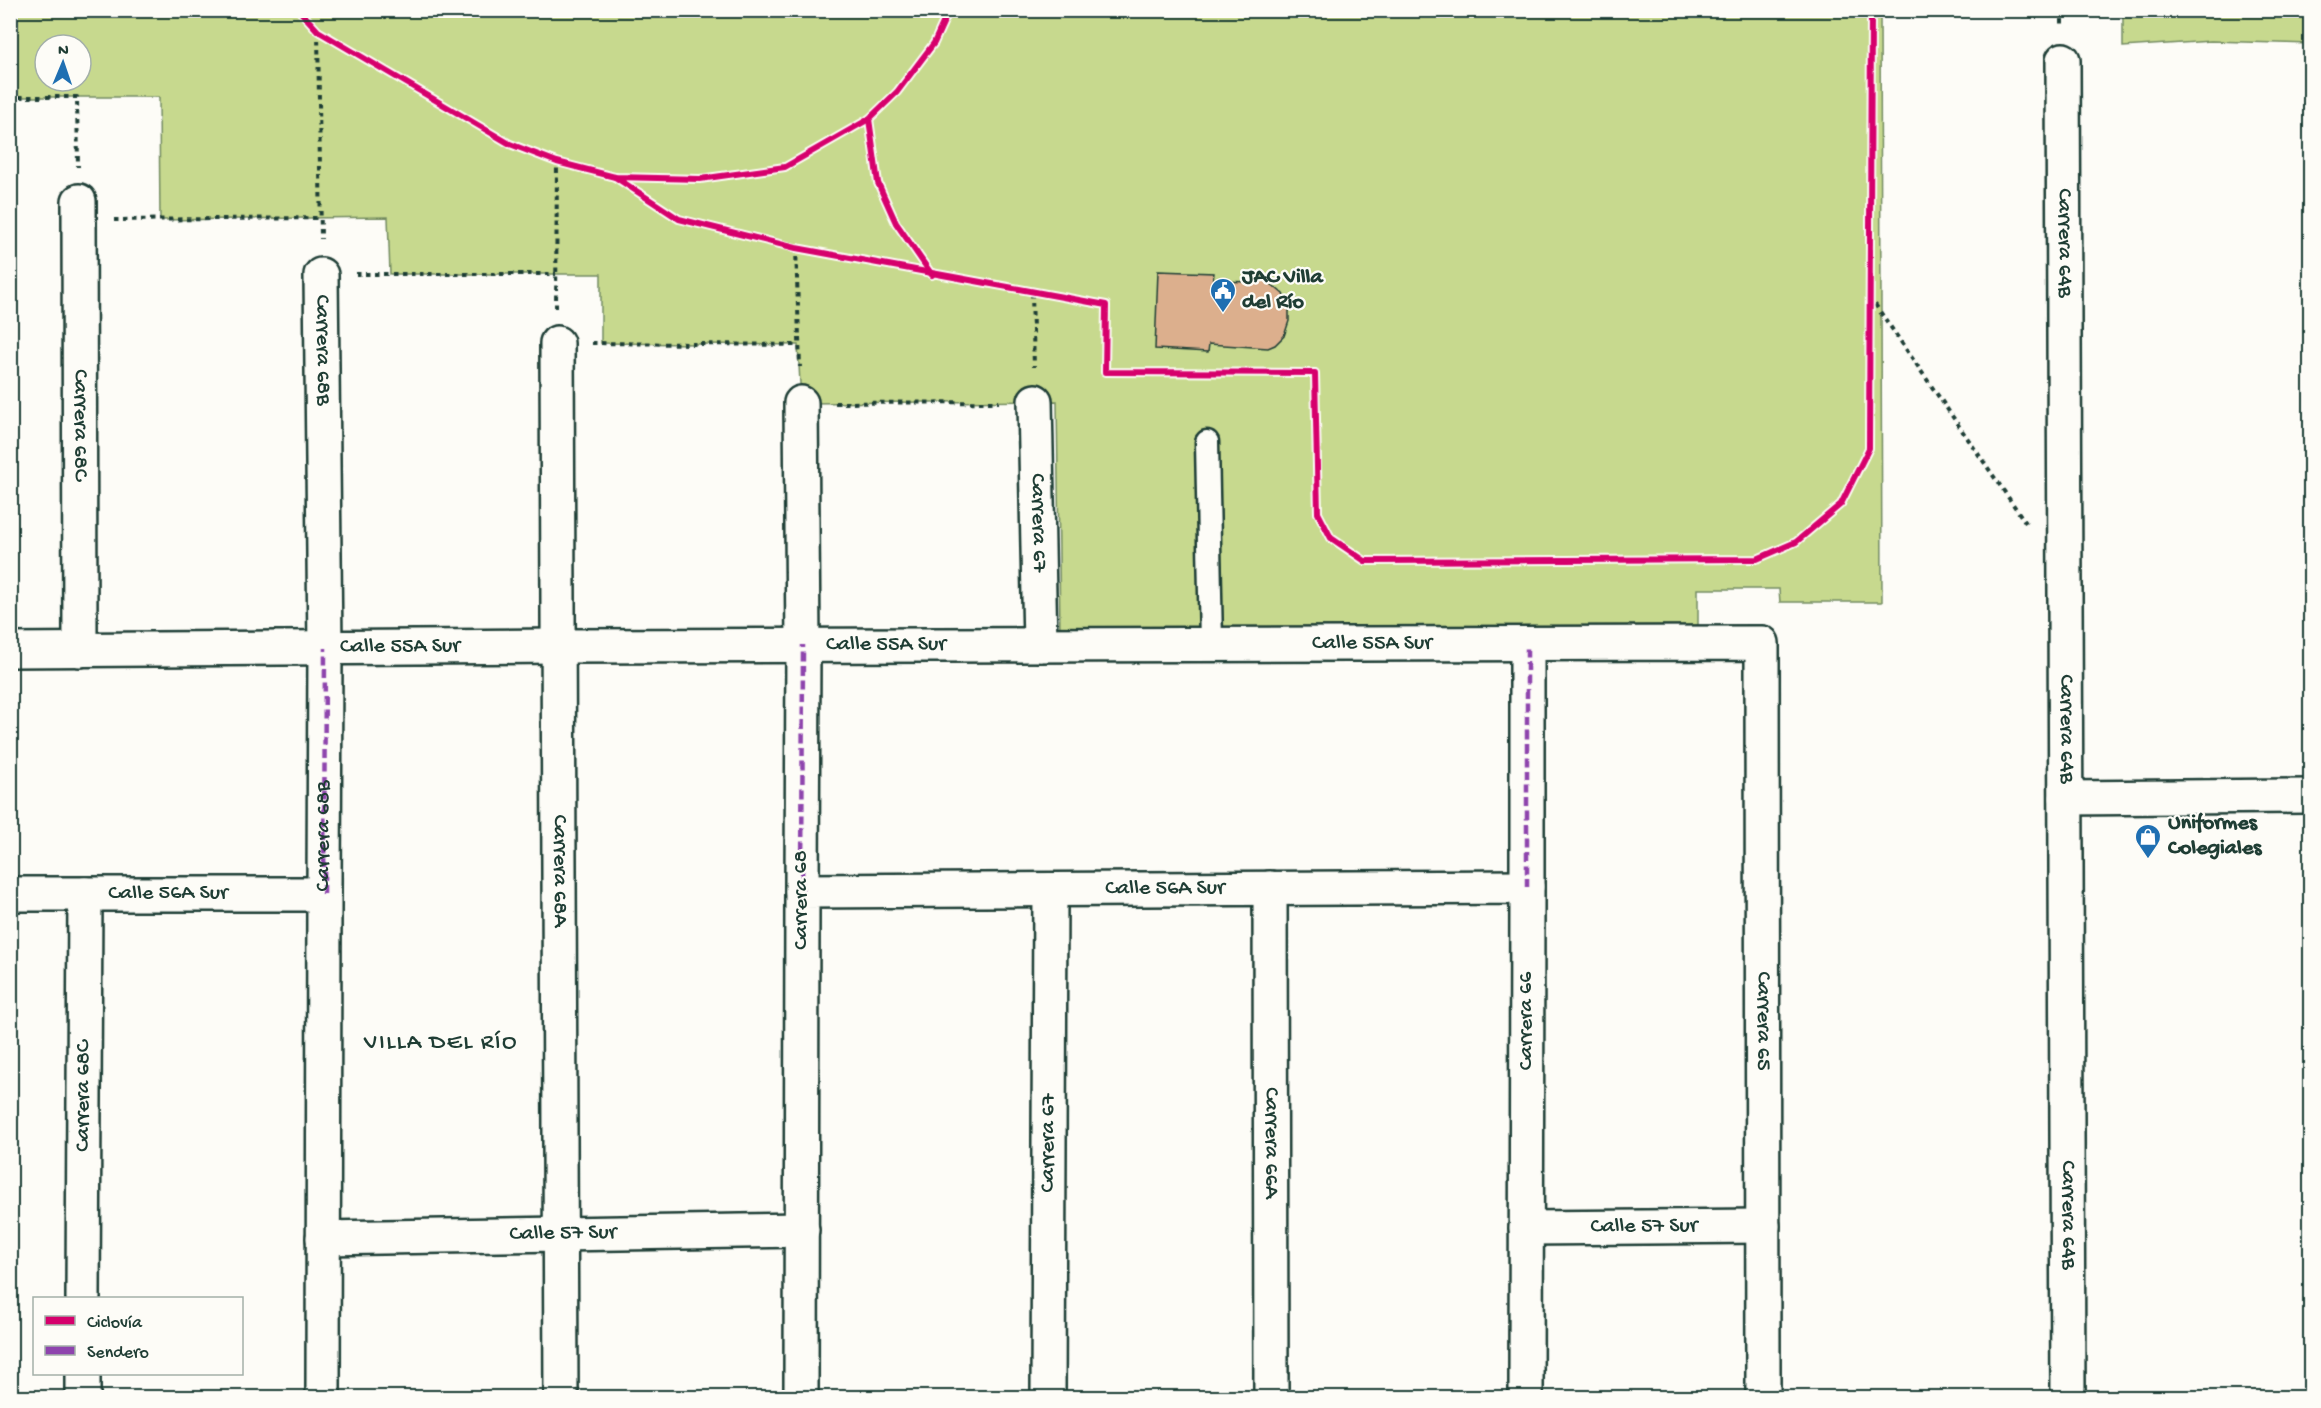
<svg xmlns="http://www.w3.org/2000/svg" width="2321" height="1408" font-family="'Gochi Hand',sans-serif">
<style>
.green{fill:#c7d98e;stroke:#738b61;stroke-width:1.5;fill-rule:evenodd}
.building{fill:#dcaf8d;stroke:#1f3d34;stroke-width:1.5}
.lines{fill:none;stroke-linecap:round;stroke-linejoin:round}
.service-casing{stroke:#1f3d34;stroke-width:27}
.pedestrian-casing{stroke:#1f3d34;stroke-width:38}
.minor-casing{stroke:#1f3d34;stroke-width:38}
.path{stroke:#1f3d34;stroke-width:4;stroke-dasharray:4.5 4.5;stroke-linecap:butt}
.service{stroke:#fdfcf7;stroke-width:22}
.pedestrian{stroke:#fdfcf7;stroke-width:33}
.minor{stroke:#fdfcf7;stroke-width:33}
.quiet{stroke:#8e44ad;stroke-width:4.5;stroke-dasharray:9 4.5;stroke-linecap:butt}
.cycleway-casing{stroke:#fdfcf7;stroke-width:10}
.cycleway{stroke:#d6006c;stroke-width:6}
.labels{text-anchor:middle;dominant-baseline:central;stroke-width:4.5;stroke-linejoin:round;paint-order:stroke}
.street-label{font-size:22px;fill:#1f3d34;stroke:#fdfcf7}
.poi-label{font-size:22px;font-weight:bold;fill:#1f3d34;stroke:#fdfcf7;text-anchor:start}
.neighbourhood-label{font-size:24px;letter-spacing:1.5px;fill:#1f3d34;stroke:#fdfcf7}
</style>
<rect width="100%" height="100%" fill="#fdfcf7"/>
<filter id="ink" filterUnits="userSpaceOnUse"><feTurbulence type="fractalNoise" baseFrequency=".0167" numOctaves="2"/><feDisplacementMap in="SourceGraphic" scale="12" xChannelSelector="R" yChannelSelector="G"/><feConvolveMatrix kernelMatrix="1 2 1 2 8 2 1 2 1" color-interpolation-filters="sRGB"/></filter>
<g filter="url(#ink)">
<g class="green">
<path d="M10 11H1880L1882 602H1780L1779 589H1698V629L1060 634 1057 401 801 403 798 345 601 343V274H390L388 217 160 220 159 97H11ZM45 45H81V81H45Z"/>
<polygon points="2014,11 2310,11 2310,44 2211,41 2123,47 2123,12"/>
</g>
<polygon class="building" points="1158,271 1214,273 1213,281 1255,282 1254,276 1264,278 1283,294 1289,306 1289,321 1284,336 1275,345 1268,348 1209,344 1208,352 1155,349"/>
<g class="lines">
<defs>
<polyline id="service" points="1207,442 1211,644"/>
<g id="pedestrian">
<polyline points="1527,887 1527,644"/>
<polyline points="802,891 803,645"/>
<path id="s1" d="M324 894 325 648"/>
</g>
<g id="minor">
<path id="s2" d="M2063 60 2068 1398"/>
<path id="s3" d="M79 201 80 650"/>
<path id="s4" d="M321 275 325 648"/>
<path id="s5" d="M557 343 561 1398"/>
<path id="s6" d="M1035 401 1040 645"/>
<polyline points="801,403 803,645"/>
<path id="s7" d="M10 650 558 646 1762 643 1763 1398"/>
<polyline points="2066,798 2310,796"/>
<path id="s8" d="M1270 888 1271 1398"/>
<path id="s9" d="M10 894H324L323 1398"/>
<path id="s10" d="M1526 1228 1763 1226"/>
<path id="s11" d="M323 1238 802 1230"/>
<path id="s12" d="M83 1298 85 894"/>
<polyline points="83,1398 83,1374"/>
<path id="s13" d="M801 1398 802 891 1527 887 1526 1398"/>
<path id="s14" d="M1048 1398 1050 890"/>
</g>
</defs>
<use href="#service" class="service-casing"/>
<use href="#pedestrian" class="pedestrian-casing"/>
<use href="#minor" class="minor-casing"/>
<g class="path">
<polyline points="2062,10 2062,26"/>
<polyline points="318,31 321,239"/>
<polyline points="10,97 77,97 78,167"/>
<polyline points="114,220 321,218"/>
<polyline points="796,248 800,367"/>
<polyline points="356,274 556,274"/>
<polyline points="1032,293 1034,367"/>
<polyline points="1870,297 2028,526"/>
<polyline points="556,308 557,162"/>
<polyline points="592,343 799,345"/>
<polyline points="835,403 999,402"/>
</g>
<use href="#service" class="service"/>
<use href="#pedestrian" class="pedestrian"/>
<use href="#minor" class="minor"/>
<g class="quiet">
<polyline points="1527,887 1527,644"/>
<polyline points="802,891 803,645"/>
<polyline points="324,894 325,648"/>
</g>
<defs>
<g id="cycleway">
<polyline points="299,10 318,31 510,144 557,162 615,177 700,179 785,167 869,119 897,92 934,43 949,10"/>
<polyline points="869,119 878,183 896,223 932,275"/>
<polyline points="615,177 679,219 796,248 1106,305 1105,372 1315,373 1318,513 1331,538 1365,561 1757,559 1796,542 1841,504 1869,448 1871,10"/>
</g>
</defs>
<use href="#cycleway" class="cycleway-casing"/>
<use href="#cycleway" class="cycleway"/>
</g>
</g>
<defs>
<symbol id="civic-pin" viewBox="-11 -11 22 30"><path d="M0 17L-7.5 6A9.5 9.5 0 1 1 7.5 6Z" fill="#1f6fb2" stroke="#fdfcf7"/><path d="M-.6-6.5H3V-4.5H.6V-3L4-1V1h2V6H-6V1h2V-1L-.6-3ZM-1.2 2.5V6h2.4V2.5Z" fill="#fff"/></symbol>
<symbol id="shop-pin" viewBox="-11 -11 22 30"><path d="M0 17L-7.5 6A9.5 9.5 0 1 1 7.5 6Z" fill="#1f6fb2" stroke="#fdfcf7"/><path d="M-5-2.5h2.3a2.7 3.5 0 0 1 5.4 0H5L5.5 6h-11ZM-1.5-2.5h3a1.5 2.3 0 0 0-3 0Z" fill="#fff"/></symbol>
</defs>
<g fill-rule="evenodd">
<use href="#civic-pin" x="1208" y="276" width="30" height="40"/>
<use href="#shop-pin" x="2133" y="822" width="30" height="40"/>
</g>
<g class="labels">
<g class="street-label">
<text stroke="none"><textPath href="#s2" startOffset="183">Carrera 64B</textPath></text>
<text stroke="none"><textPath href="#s4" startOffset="75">Carrera 68B</textPath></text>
<text stroke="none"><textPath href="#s3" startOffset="224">Carrera 68C</textPath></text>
<text stroke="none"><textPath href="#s6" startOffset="122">Carrera 67</textPath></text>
<text stroke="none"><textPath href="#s7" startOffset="1362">Calle 55A Sur</textPath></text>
<text stroke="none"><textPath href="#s7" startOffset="876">Calle 55A Sur</textPath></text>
<text stroke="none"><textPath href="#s7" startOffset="390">Calle 55A Sur</textPath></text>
<text stroke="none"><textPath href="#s2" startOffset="669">Carrera 64B</textPath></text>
<text stroke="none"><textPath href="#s1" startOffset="58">Carrera 68B</textPath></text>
<text stroke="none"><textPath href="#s5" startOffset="528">Carrera 68A</textPath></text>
<text stroke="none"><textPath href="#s13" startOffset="870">Calle 56A Sur</textPath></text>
<text stroke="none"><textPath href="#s9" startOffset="158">Calle 56A Sur</textPath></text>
<text transform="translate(802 900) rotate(-90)">Carrera 68</text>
<text stroke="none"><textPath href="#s7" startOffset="2130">Carrera 65</textPath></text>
<text transform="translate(1527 1021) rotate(-90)">Carrera 66</text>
<text stroke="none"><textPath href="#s12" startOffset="202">Carrera 68C</textPath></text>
<text stroke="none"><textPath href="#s8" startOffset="255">Carrera 66A</textPath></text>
<text stroke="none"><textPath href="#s14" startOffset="255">Carrera 67</textPath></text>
<text stroke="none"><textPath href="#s2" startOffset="1155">Carrera 64B</textPath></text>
<text stroke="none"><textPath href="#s10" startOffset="118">Calle 57 Sur</textPath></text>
<text stroke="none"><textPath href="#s11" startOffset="240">Calle 57 Sur</textPath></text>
</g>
<g class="poi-label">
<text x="1242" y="278">JAC Villa<tspan x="1242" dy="25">del Río</tspan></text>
<text x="2168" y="824">Uniformes<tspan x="2168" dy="25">Colegiales</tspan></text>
</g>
<g class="neighbourhood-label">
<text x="441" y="1043">VILLA DEL RÍO</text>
</g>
</g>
<rect width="2321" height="1408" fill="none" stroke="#fdfcf7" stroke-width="36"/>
<rect x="18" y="18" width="2285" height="1372" fill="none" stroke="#1f3d34" stroke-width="2" filter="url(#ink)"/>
<rect x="33" y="1297" width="210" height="78" fill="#fdfcf7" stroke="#a4b0a9" stroke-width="1.5"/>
<rect x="45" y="1316" width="30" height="9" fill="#d6006c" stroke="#a4b0a9" stroke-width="1.5"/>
<text x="87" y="1327" font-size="18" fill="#1f3d34">Ciclovía</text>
<rect x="45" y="1346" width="30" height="9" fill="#8e44ad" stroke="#a4b0a9" stroke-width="1.5"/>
<text x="87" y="1357" font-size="18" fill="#1f3d34">Sendero</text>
<g transform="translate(63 63) rotate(2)"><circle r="28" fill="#fdfcf7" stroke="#a4b0a9" stroke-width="1.5"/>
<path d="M0-4.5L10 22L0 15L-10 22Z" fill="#1f6fb2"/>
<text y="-9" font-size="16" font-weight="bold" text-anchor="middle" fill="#1f3d34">N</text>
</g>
</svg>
